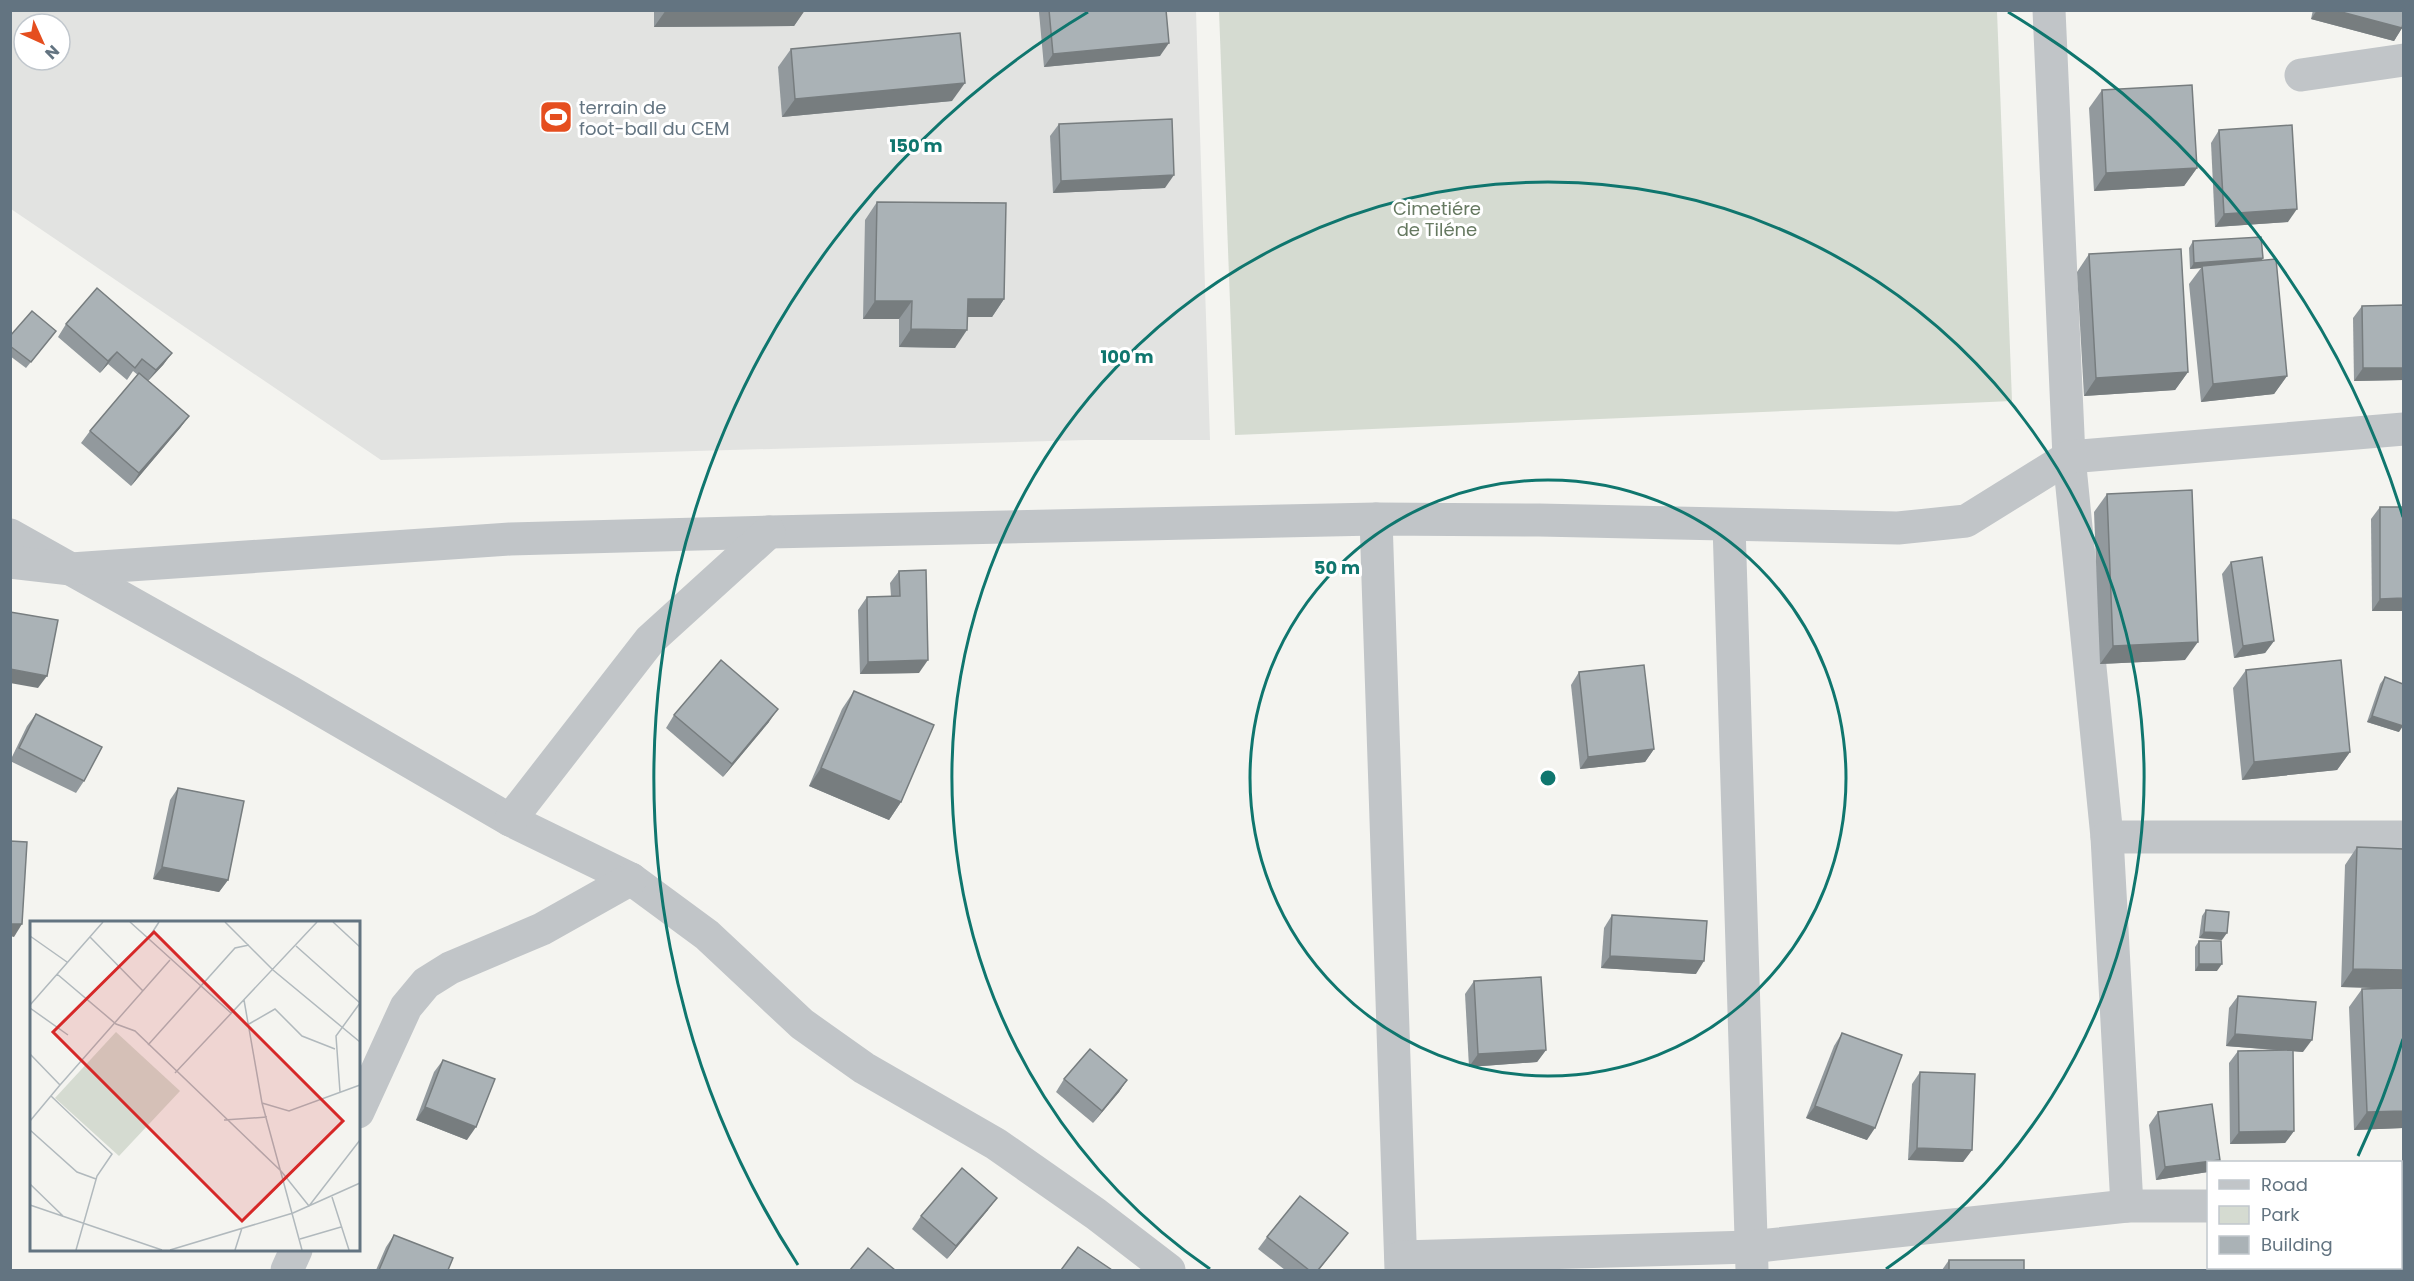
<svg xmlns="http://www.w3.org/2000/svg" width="2414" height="1281" font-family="Poppins,sans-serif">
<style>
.built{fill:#e2e3e1;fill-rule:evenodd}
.green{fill:#d5dbd1}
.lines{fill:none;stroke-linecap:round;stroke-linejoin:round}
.street{stroke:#c1c5c8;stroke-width:33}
.wall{fill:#92999d}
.shaded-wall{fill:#777d7f}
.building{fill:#aab2b6;stroke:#777d7f;stroke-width:1.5}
.ring{fill:none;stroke:#0f766e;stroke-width:3}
.labels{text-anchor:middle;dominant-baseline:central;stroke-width:6;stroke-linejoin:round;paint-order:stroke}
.poi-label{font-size:18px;fill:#637481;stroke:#fff;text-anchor:start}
.park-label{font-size:18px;fill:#667961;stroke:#fff}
.inset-road{fill:none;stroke:#b1b9bd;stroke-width:1.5}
.view{fill:#d62828;fill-opacity:0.15;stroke:#d62828;stroke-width:3}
.inset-edge{fill:none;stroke:#637481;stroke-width:3}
.centre{fill:#0f766e;stroke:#fff;stroke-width:3}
.ring-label{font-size:18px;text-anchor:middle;font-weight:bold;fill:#0f766e;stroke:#fff;stroke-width:6;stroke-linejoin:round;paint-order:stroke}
</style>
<rect width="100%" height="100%" fill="#f4f4f0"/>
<path class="built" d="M10 11H1196L1210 440H1085L381 460 11 209ZM24 24H60V60H24Z"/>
<polygon class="green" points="1219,11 1997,11 2012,401 1235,435"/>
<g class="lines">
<g class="street">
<polyline points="2049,10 2069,457 2107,837 2127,1206"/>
<polyline points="2301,75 2404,60"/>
<polyline points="1376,519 1401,1270"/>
<polyline points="1729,525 1752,1270"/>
<polyline points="10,535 290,692 510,820 631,879 707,935 802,1024 864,1068 996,1144 1096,1214 1169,1270"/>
<polyline points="10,562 71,569 510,539 769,532 1376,519 1539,520 1898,528 1966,521 2069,457 2404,429"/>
<polyline points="510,820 650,640 769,532"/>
<polyline points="2107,837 2404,837"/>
<polyline points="358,1112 406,1007 426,983 450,968 542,929 631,879"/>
<polyline points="2400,1206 2404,1206"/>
<polyline points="1401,1257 1750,1247 2127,1206 2208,1206"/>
<polyline points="287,1270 296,1250"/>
</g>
</g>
<g class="wall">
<polygon points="654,10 805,10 794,26 654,27"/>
<polygon points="1040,10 1166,10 1160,56 1044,67 1039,12"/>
<polygon points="2313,10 2403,10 2402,28 2394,41 2311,19"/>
<polygon points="791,49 952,101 782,117 778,67"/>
<polygon points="2102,90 2197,168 2184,186 2094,191 2089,108"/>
<polygon points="1059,124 1165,188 1053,193 1050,136"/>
<polygon points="2219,130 2288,222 2215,227 2211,143"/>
<polygon points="877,202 1004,299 992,317 967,317 955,348 899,347 899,319 863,319 865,220"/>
<polygon points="2193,241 2263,258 2262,260 2287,376 2274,394 2201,402 2189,284 2201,268 2190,269 2189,248"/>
<polygon points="2089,254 2188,372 2175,390 2084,396 2077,272"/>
<polygon points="2403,305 2403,380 2354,381 2353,318 2362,306"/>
<polygon points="66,324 172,353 163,365 148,381 189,416 180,428 131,486 81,443 90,431 138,375 133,371 127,380 108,364 100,373 58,337"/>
<polygon points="56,331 26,368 10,356 10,336"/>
<polygon points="2107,494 2185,660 2100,664 2094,512"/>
<polygon points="2380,507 2403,611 2372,611 2371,519"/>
<polygon points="2231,562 2274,641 2265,653 2234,658 2222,574"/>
<polygon points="899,571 919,673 860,674 858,610 867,597 891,596 890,583"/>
<polygon points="2246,670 2350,752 2337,770 2242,780 2233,688"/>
<polygon points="1579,672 1654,749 1645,762 1580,769 1571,685"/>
<polygon points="2385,677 2399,732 2367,722 2380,684"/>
<polygon points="854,691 901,802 889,820 809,786 842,709"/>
<polygon points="36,714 84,781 76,793 10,761 27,726"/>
<polygon points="674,715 769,722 723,777 666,728"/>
<polygon points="178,788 228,880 219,892 153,879 170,800"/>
<polygon points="2357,847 2403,849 2403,1128 2354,1130 2349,1007 2362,989 2388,988 2341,987 2345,865"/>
<polygon points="2206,910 2222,940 2199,938 2202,916"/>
<polygon points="1612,915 1696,974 1601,968 1604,928"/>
<polygon points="2199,941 2217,971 2195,971 2195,947"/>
<polygon points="1474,981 1546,1050 1537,1062 1469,1067 1465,994"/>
<polygon points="2238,996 2303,1052 2293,1051 2294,1131 2285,1143 2230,1144 2229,1063 2238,1051 2275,1050 2226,1046 2229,1008"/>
<polygon points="1842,1033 1867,1140 1806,1118 1834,1046"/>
<polygon points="443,1060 467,1140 416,1120 434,1072"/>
<polygon points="1920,1072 1972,1150 1963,1162 1908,1160 1912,1084"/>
<polygon points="1064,1079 1127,1080 1119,1092 1093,1123 1056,1092"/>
<polygon points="2158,1112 2208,1162 2208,1172 2156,1180 2149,1125"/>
<polygon points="988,1210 947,1259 912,1229 921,1216"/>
<polygon points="1348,1233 1319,1270 1285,1270 1258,1249 1267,1237"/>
<polygon points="394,1235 448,1270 376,1270 386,1247"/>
<polygon points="1949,1260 2024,1270 1942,1270"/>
</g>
<g class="shaded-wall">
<polygon points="666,10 805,10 794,26 654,27"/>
<polygon points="2317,10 2334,10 2402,28 2394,41 2311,19"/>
<polygon points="1169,43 1160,56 1044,67 1053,54"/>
<polygon points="965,83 952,101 782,117 795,99"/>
<polygon points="2197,168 2184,186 2094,191 2106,173"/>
<polygon points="1174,175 1165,188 1053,193 1061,181"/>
<polygon points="2297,209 2288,222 2215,227 2224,214"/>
<polygon points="2263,258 2259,265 2202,266 2201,268 2190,269 2194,263"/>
<polygon points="968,299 1004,299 992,317 955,317"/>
<polygon points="875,301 912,301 899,319 863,319"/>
<polygon points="911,329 967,330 955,348 899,347"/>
<polygon points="117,352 108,364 100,373 108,361"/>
<polygon points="172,353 163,365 147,382 156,370"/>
<polygon points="2363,368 2403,368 2403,380 2354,381"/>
<polygon points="2188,372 2175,390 2084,396 2096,378"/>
<polygon points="2287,376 2274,394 2201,402 2213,384"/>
<polygon points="189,416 180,428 131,486 139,473"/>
<polygon points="2403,598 2403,611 2372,611 2380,599"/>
<polygon points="2274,641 2265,653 2234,658 2243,646"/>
<polygon points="2198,642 2185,660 2100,664 2113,646"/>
<polygon points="928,660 919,673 860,674 868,662"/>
<polygon points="10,669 47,676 38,688 10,683"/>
<polygon points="778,709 769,722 723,777 732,764"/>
<polygon points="2372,716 2403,726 2399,732 2367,722"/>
<polygon points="1654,749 1645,762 1580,769 1588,757"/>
<polygon points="2350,752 2337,770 2242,780 2254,762"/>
<polygon points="821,768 901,802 889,820 809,786"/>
<polygon points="162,867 228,880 219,892 153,879"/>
<polygon points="10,924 22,924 14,937 10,936"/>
<polygon points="2204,932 2227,933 2222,940 2199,938"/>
<polygon points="1610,956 1704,961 1696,974 1601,968"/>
<polygon points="2199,964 2222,964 2217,971 2195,971"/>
<polygon points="2353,969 2403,970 2403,989 2341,987"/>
<polygon points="2235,1034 2312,1040 2303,1052 2226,1046"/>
<polygon points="1546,1050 1537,1062 1469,1067 1478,1054"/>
<polygon points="1127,1080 1119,1092 1093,1123 1102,1111"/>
<polygon points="1815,1106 1875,1128 1867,1140 1806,1118"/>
<polygon points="425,1107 476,1127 467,1140 416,1120"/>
<polygon points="2403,1111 2403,1128 2354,1130 2367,1112"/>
<polygon points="2294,1131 2285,1143 2230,1144 2239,1132"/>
<polygon points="1917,1148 1972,1150 1963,1162 1908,1160"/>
<polygon points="2220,1160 2218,1162 2208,1162 2208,1172 2156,1180 2165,1167"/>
<polygon points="997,1198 988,1210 947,1259 956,1246"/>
</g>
<g class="building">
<polygon points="1049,10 1166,10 1169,43 1053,54"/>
<polygon points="2334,10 2403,10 2403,24 2402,28"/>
<polygon points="960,33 965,83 795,99 791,49"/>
<polygon points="2192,85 2197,168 2106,173 2102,90"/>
<polygon points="1172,119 1174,175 1061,181 1059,124"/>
<polygon points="2292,125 2297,209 2224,214 2219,130"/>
<polygon points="877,202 1006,203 1004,299 968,299 967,330 911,329 912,301 875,301"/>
<polygon points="2261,237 2263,258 2194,263 2193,241"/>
<polygon points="2181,249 2188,372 2096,378 2089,254"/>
<polygon points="2276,259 2287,376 2213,384 2202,266"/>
<polygon points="97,288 172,353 156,370 142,359 135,368 117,352 108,361 66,324"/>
<polygon points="2403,305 2403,368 2363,368 2362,306"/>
<polygon points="32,311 56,331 31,362 10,346 10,336"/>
<polygon points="139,373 189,416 139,473 90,431"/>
<polygon points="2192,490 2198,642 2113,646 2107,494"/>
<polygon points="2380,507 2403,507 2403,598 2380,599"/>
<polygon points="2262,557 2274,641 2243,646 2231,562"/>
<polygon points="926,570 928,660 868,662 867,597 900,596 899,571"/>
<polygon points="10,612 58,620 47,676 10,669"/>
<polygon points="721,660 778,709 732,764 674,715"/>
<polygon points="2341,660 2350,752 2254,762 2246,670"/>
<polygon points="1644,665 1654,749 1588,757 1579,672"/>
<polygon points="2385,677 2403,684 2403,726 2372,716"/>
<polygon points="854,691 934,725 901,802 821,768"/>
<polygon points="36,714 102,747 84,781 19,748"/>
<polygon points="178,788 244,801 228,880 162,867"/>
<polygon points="10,841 27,842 22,924 10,924"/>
<polygon points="2357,847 2403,849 2403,970 2353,969"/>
<polygon points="2206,910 2229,912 2227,933 2204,932"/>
<polygon points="1612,915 1707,921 1704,961 1610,956"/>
<polygon points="2199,941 2221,941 2222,964 2199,964"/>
<polygon points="1541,977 1546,1050 1478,1054 1474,981"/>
<polygon points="2403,988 2403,1111 2367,1112 2362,989"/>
<polygon points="2238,996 2316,1002 2312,1040 2235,1034"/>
<polygon points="1842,1033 1902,1055 1875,1128 1815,1106"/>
<polygon points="1090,1049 1127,1080 1102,1111 1064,1079"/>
<polygon points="2293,1050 2294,1131 2239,1132 2238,1051"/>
<polygon points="443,1060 495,1079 476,1127 425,1107"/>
<polygon points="1920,1072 1975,1074 1972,1150 1917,1148"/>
<polygon points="2212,1104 2220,1160 2165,1167 2158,1112"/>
<polygon points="962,1168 997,1198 956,1246 921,1216"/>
<polygon points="1300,1196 1348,1233 1318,1270 1309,1270 1267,1237"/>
<polygon points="394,1235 453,1258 448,1270 379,1270"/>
<polygon points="1078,1247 1112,1270 1061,1270"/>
<polygon points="868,1248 895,1270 850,1270"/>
<rect x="1949" y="1260" width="75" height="10"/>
</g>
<g class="ring">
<circle cx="1548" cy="778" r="298"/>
<path d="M1210 1269A596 596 0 1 1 1886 1269"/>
<path d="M2403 1039A894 894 0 0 1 2358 1156M798 1265A894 894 0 0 1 1088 12M2008 12A894 894 0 0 1 2403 517"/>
</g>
<defs>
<symbol id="stadium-square" viewBox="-11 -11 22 22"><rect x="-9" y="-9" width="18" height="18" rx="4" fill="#e54e1f" stroke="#fff"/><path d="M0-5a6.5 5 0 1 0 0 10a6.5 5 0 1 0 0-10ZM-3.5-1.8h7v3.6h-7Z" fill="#fff"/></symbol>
</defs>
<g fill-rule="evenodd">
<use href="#stadium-square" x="537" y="98" width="38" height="38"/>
</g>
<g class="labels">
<g class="poi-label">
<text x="579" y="107">terrain de<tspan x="579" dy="21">foot-ball du CEM</tspan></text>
</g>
<g class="park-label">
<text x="1437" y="208">Cimetiére<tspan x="1437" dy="21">de Tiléne</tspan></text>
</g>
</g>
<g transform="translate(30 921)">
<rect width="330" height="330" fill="#f4f4f0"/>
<path d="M86 111 150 170 89 235 25 177Z" fill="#d5dbd1"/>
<path class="inset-road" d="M100 1 201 92M195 1 243 49 330 121M303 1 330 26M0 15 37 41M60 16 113 70M118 18 129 1M266 25 330 82M27 53 86 103 105 110 251 250 279 285 330 219M214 79 232 182 272 329M0 84 73 1M0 87 38 114M219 103 245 88 272 115 305 128M118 124 205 27 219 24M0 133 30 164 0 200M145 152 287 1M30 164 140 39M310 171 306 115 330 82M21 175 82 233 67 255 46 329M232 182 259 190 330 164M194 199 237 196M0 209 47 251 66 258M0 263 33 295M302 276 319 329M0 284 132 329M270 318 311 306M140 329 263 292 330 262M205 329 212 307"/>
<path class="view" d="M124 11 313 200 212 300 23 111Z"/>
<rect width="330" height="330" class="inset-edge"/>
</g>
<circle cx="1548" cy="778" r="9" class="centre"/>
<g class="ring-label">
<text x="916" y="152">150 m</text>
<text x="1127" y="363">100 m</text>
<text x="1337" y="574">50 m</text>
</g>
<rect width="2414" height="1281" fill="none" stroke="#637481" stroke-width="24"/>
<rect x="2207" y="1161" width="195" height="108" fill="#ffffff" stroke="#c1c7cd" stroke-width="1.5"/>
<rect x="2219" y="1180" width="30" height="9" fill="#c1c5c8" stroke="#c1c7cd" stroke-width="1.5"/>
<text x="2261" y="1191" font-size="18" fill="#637481">Road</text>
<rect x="2219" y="1206" width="30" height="18" fill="#d5dbd1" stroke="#c1c7cd" stroke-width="1.5"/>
<text x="2261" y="1221" font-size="18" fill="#637481">Park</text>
<rect x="2219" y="1236" width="30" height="18" fill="#aab2b6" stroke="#c1c7cd" stroke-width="1.5"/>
<text x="2261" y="1251" font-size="18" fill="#637481">Building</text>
<g transform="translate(42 42) rotate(135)"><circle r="28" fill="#ffffff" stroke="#c1c7cd" stroke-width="1.5"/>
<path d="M0-4.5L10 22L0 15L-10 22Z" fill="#e54e1f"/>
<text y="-9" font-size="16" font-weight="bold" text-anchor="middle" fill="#637481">N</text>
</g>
</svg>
